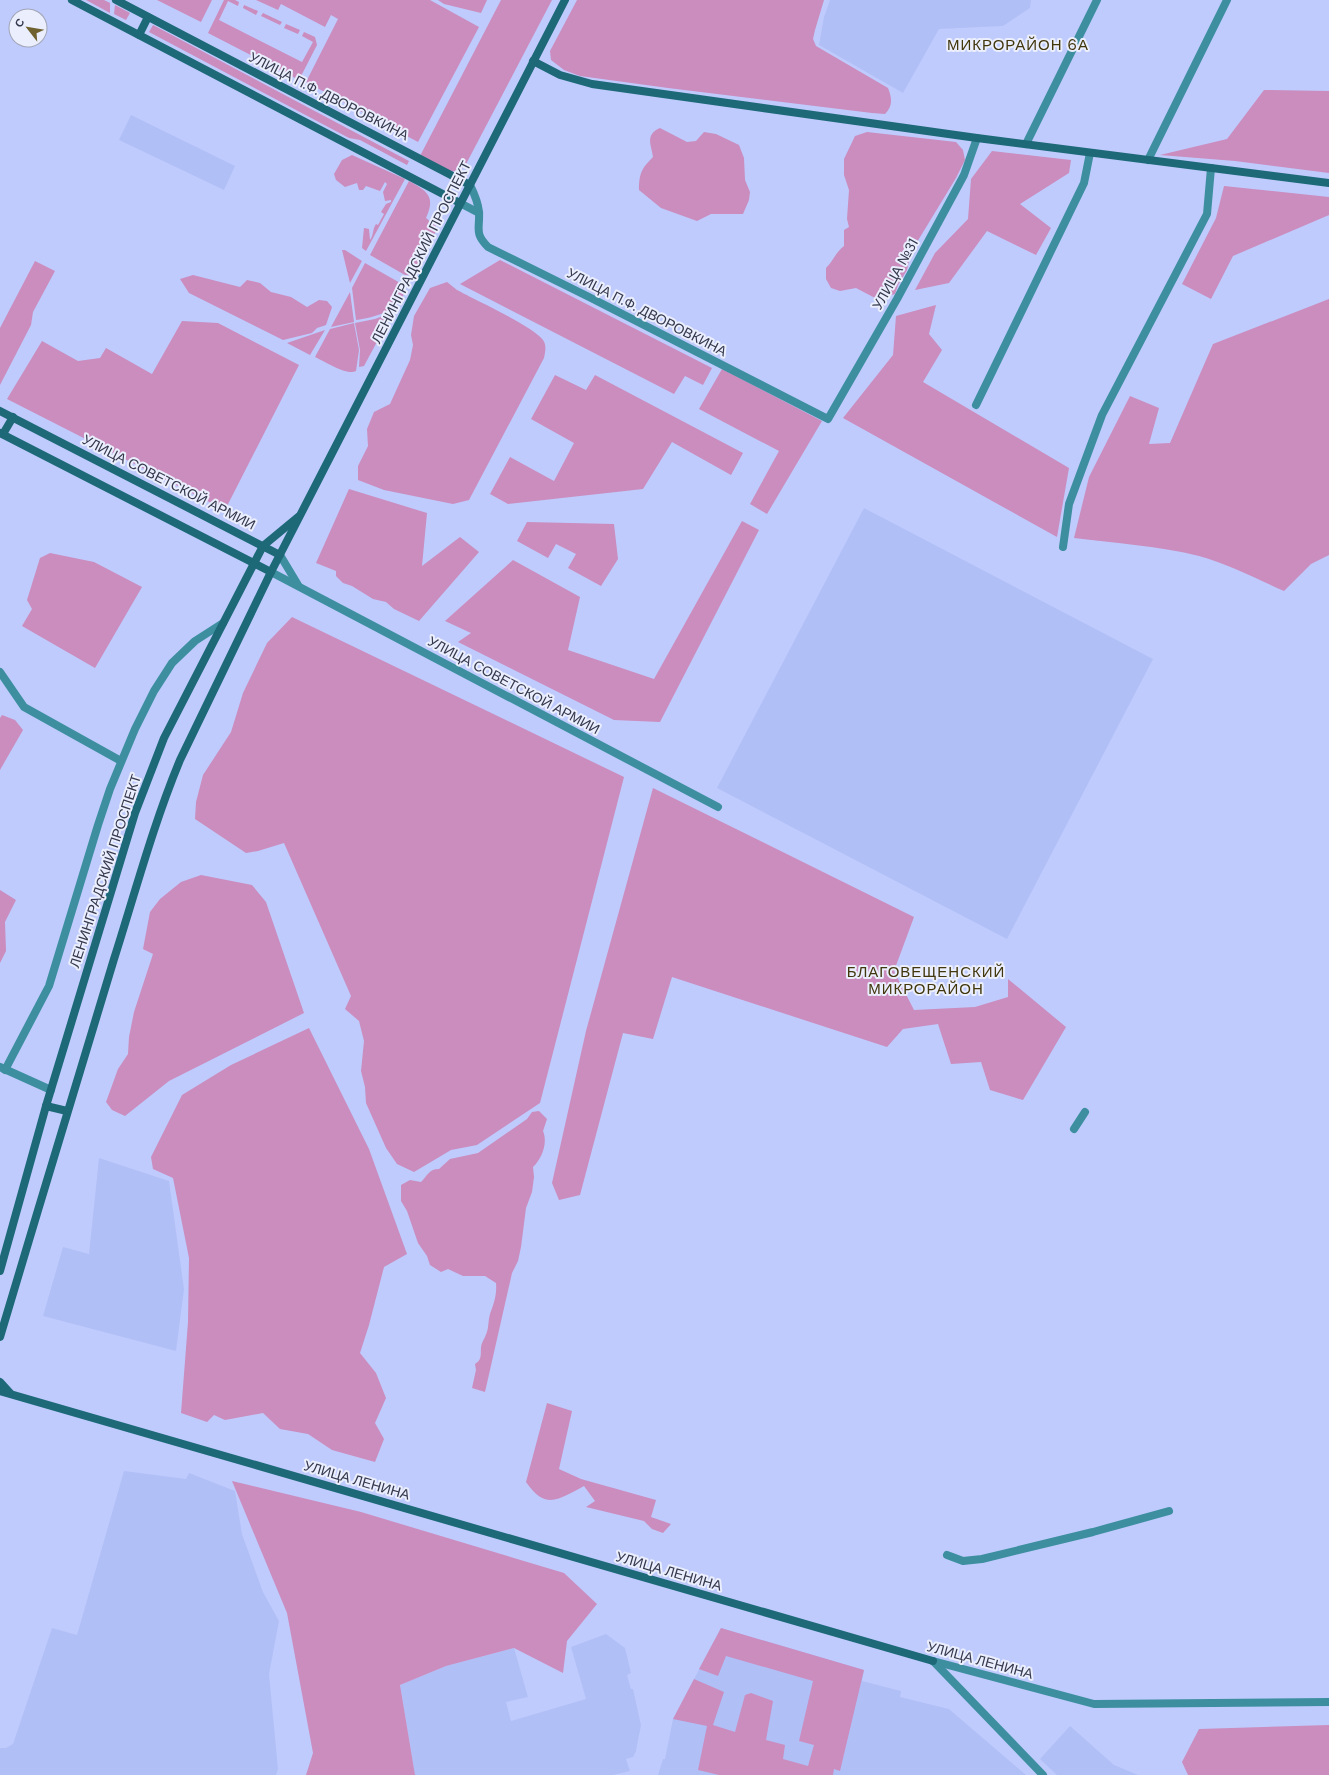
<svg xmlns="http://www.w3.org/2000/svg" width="1329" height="1775" font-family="'DM Sans',sans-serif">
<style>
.built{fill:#b1bff7}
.green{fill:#cb8cbe}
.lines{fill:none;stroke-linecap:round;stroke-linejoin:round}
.street{stroke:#3d8fa0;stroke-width:8}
.secondary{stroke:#1d6978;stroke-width:8}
.labels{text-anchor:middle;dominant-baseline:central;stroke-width:4;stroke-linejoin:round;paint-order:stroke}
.street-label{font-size:14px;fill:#35394d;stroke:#eaeefd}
.neighbourhood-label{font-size:15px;letter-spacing:1px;fill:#41360c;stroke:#eaeefd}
</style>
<rect width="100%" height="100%" fill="#bfcbfd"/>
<g class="built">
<polygon points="830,0 1031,0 1030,8 1003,26 939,29 903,93 819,45 824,17"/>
<polygon points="131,115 235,166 224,190 119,140"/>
<polygon points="864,508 1153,659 1007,939 717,788"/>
<polygon points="99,1158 169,1181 184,1289 176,1351 43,1316 63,1247 89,1254"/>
<polygon points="124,1471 186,1479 189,1473 235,1491 242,1534 263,1592 279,1621 269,1674 278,1769 276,1775 0,1775 0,1748 6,1748 13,1744 52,1628 77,1635"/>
<polygon points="721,1628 864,1670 862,1681 901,1691 900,1697 949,1709 1026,1775 658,1775 663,1759 665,1759 673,1719"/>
<polygon points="606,1634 625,1648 631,1673 627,1675 631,1689 633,1689 641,1725 636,1751 633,1757 626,1759 630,1771 613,1775 415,1775 400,1685 446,1666 514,1648 528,1697 506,1702 511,1721 586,1699 571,1647"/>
<polygon points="1070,1726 1114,1765 1138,1775 1057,1775 1040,1759"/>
</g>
<g class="green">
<polygon points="86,0 104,0 110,3 110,13"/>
<polygon points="157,0 212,0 201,22"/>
<polygon points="224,0 235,0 239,2 238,6 228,1 219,20 302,62 313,42 302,36 304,32 315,37 317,45 299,80 208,33"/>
<polygon points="256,0 430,0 479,27 418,142 306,82 338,19 331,15 325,27 281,4 278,10"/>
<polygon points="438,0 487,0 481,13 444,4"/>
<path d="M501 0H552L465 166C451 180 434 164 420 156Z"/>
<path d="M577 0H824L815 30 813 39 816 46 888 88C892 98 893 106 885 114L872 113 668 88 580 76 564 70 551 60 550 51Z"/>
<polygon points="115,5 130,13 126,20 114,14"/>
<polygon points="244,5 258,11 256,15 243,8"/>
<polygon points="263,13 282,22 280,25 261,16"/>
<polygon points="286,24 300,30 298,34 284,28"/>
<polygon points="153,25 409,161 407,165 360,140 349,138 149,32"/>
<polygon points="1264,90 1329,91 1329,173 1235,161 1160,155 1227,139"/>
<path d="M660 128 687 142 696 141 704 132 716 134 739 145 744 158 745 180 750 192 749 200 743 214H711L697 221 661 208 639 190C639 173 642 168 653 157 652 146 644 135 660 128Z"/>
<path d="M867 132 956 142 963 150 965 160 956 178 911 252 907 270 898 285 895 294 877 299 856 288 840 291 831 288 826 279V268C833 261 836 252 844 246V230L849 227 847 219 849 190 844 175V159L855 136Z"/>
<polygon points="992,151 1071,160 1069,173 1020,204 1051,228 1036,255 987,231 949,283 915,290 935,253 968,219 971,179"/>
<path d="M352 155 405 179 366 251 362 248 364 228 369 229 370 240C374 235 372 230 376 224L378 225 384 214 381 212 386 204 391 202V200L385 201 383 192 387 184 385 182 380 191 366 186 363 190H359L357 183 345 187 336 180 334 174 342 160Z"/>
<path d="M409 181C427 191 436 196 426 218L436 226V231L415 271 411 275H405L370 255Z"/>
<polygon points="1224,186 1329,197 1329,215 1233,256 1211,299 1182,284 1216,218"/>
<polygon points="342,250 345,250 362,261 350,283"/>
<polygon points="500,260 712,368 703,385 685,376 674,394 460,284"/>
<polygon points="35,261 55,271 33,312 31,325 0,385 0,328"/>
<path d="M365 263 402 284 405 287C404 311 375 317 356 320L352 288Z"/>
<polygon points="193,275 240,287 247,280 260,283 271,292 291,297 307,307 319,300 327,301 332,307 326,325 317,328 312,333 283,340 189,293 180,279"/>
<path d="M447 282 457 290C475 300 533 326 543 340 547 346 545 352 544 358L469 500 453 504 384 490 358 480V466L368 446 367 429 374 412 390 404 410 360 413 345 411 335 414 316 430 288Z"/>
<polygon points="350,292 354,322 331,327"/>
<path d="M1329 299V555L1311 564 1284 591C1257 579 1228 564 1199 556 1160 546 1114 543 1074 538L1089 477 1130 396 1159 408 1149 444 1170 443 1213 344Z"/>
<polygon points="936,305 929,334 942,350 923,382 1069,468 1057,537 843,418 893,355 896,316"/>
<polygon points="393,312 364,366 359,367 360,350 355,323 375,319"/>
<polygon points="182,321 218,323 299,365 225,510 7,399 42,341 78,361 100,358 106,348 152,374"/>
<path d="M354 323 359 350 356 371C347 376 324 361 315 357L330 329Z"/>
<polygon points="325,330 310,355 287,343"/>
<polygon points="722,369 822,421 767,514 750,504 779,451 699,409"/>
<polygon points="555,375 586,390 595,375 743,453 731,475 672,442 643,489 508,504 490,494 510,457 554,481 574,443 531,419"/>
<polygon points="349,489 427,513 422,566 460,537 479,552 419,621 394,609 386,602 373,599 352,586 343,583 336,576 336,571 316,563"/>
<polygon points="742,521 759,530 660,722 614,720 458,642 471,633 445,621 513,560 580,597 568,650 654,679"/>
<polygon points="527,522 614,524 618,559 601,586 568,568 576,554 556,544 548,558 517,541"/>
<polygon points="50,553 94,562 142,587 95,668 22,626 32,609 27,600 40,558"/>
<polygon points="292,617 624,777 540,1103 477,1145 451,1150 414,1172 397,1164 386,1148 366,1103 365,1087 361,1071 364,1041 359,1021 345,1009 351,996 284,843 258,851 246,853 195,819 196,802 203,775 231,732 243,693 267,643"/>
<polygon points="2,715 15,720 23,730 0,770 0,718"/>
<polygon points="653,788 914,917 894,971 914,1010 975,1007 1008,997 1008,979 1066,1027 1023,1100 990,1090 981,1062 951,1064 938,1024 903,1029 887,1047 672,977 653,1039 623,1033 580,1195 559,1200 552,1183 586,1031"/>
<polygon points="201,875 252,885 266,902 304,1013 169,1081 125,1116 112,1110 106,1102 118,1069 128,1054 129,1037 134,1012 153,954 143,949 150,912 160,899 181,882"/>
<polygon points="0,890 16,900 5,922 6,951 0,963"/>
<polygon points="309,1028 369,1149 407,1254 384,1267 369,1325 360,1353 376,1373 386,1398 375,1423 384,1439 375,1462 332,1450 308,1434 280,1429 263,1413 225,1420 214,1415 207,1422 181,1413 188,1322 189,1258 173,1178 153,1169 151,1157 182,1095 231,1065"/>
<path d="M539 1111 547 1119 543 1131C548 1143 542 1158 533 1167L534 1177 532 1192 526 1208 521 1247 518 1261 512 1273 485 1392 472 1388 476 1370 475 1364C485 1358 478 1350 483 1341 490 1328 487 1327 490 1314 494 1303 497 1295 496 1283L485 1276H463L448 1269 441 1272 430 1265 427 1256 418 1243 407 1211 401 1201V1185L410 1180 421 1182C428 1175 429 1169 439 1169L450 1159 478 1153 527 1119 532 1112Z"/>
<path d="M547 1403 572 1411 559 1469 581 1479 656 1500 651 1517 671 1524 663 1533 652 1529 644 1521 586 1507 595 1501 584 1486C559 1499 546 1511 526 1482Z"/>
<polygon points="232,1481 361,1512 564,1573 597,1604 567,1641 563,1673 514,1648 446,1666 400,1685 415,1775 306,1775 313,1753 287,1613"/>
<polygon points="721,1628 864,1670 840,1771 834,1769 833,1775 719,1775 698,1770 707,1726 673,1719 694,1679 724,1692 713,1725 735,1732 745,1695 751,1693 773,1701 766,1740 785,1745 783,1759 808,1766 814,1745 799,1741 813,1681 726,1656 718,1676 699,1669"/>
<polygon points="1329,1725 1329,1775 1188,1775 1182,1762 1199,1729"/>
</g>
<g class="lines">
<g class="street">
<polyline points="1026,144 1097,0"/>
<polyline points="1148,160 1227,0"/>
<path d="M470 185C474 193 478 202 479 212 480 229 474 233 488 247L591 298 828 419 897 299 964 175 977 138"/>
<polyline points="460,203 479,213"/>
<polyline points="976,405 1084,183 1090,153"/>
<polyline points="1063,547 1069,504 1102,415 1207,214 1211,168"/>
<polyline points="280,555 298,585"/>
<polyline points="271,572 718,807"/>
<polyline points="0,672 24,707 121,761"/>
<polyline points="0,1067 51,1090"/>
<polyline points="5,1070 49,986 98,825 110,789 135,729 154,691 172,663 195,641 223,623"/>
<polyline points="1074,1129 1085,1112"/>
<polyline points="947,1555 963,1561 982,1559 1093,1532 1169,1511"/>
<polyline points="933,1661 1094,1704 1329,1702"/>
<polyline points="934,1662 1043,1775"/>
</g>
<g class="secondary">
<polyline points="72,0 460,203"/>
<polyline points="116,0 470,185"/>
<polyline points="139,35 148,17"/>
<polyline points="533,61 560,75 592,84 977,138 1329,183"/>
<polyline points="0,411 280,555"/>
<polyline points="0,433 271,572"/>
<polyline points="3,434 13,417"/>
<polyline points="46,1106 67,1111"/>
<polyline points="0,1271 46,1106 135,813 164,738 263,546 298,517"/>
<path d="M0 1337C38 1211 75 1085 114 959 135 893 153 825 180 760L271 572 565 0"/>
<polyline points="0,1382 10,1393"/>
<polyline points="0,1391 933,1661"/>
</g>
</g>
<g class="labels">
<g class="street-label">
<text transform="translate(329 96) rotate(27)">УЛИЦА П.Ф. ДВОРОВКИНА</text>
<text transform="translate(421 252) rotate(-63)">ЛЕНИНГРАДСКИЙ ПРОСПЕКТ</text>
<text transform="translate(895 274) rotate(-61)">УЛИЦА №31</text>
<text transform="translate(647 312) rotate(27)">УЛИЦА П.Ф. ДВОРОВКИНА</text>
<text transform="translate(169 482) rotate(27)">УЛИЦА СОВЕТСКОЙ АРМИИ</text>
<text transform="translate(514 685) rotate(28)">УЛИЦА СОВЕТСКОЙ АРМИИ</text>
<text transform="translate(105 871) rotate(-72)">ЛЕНИНГРАДСКИЙ ПРОСПЕКТ</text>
<text transform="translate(357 1480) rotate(16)">УЛИЦА ЛЕНИНА</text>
<text transform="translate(669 1571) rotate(16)">УЛИЦА ЛЕНИНА</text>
<text transform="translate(980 1660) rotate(15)">УЛИЦА ЛЕНИНА</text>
</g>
<g class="neighbourhood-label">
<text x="1018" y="45">МИКРОРАЙОН 6А</text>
<text x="926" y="972">БЛАГОВЕЩЕНСКИЙ<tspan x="926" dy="17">МИКРОРАЙОН</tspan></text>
</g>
</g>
<g transform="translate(28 28) rotate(301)"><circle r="19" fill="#eaeefd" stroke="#a2a6b7"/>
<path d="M0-3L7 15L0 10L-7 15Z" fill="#70622f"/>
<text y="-6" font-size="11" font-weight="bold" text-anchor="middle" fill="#35394d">С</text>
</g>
</svg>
